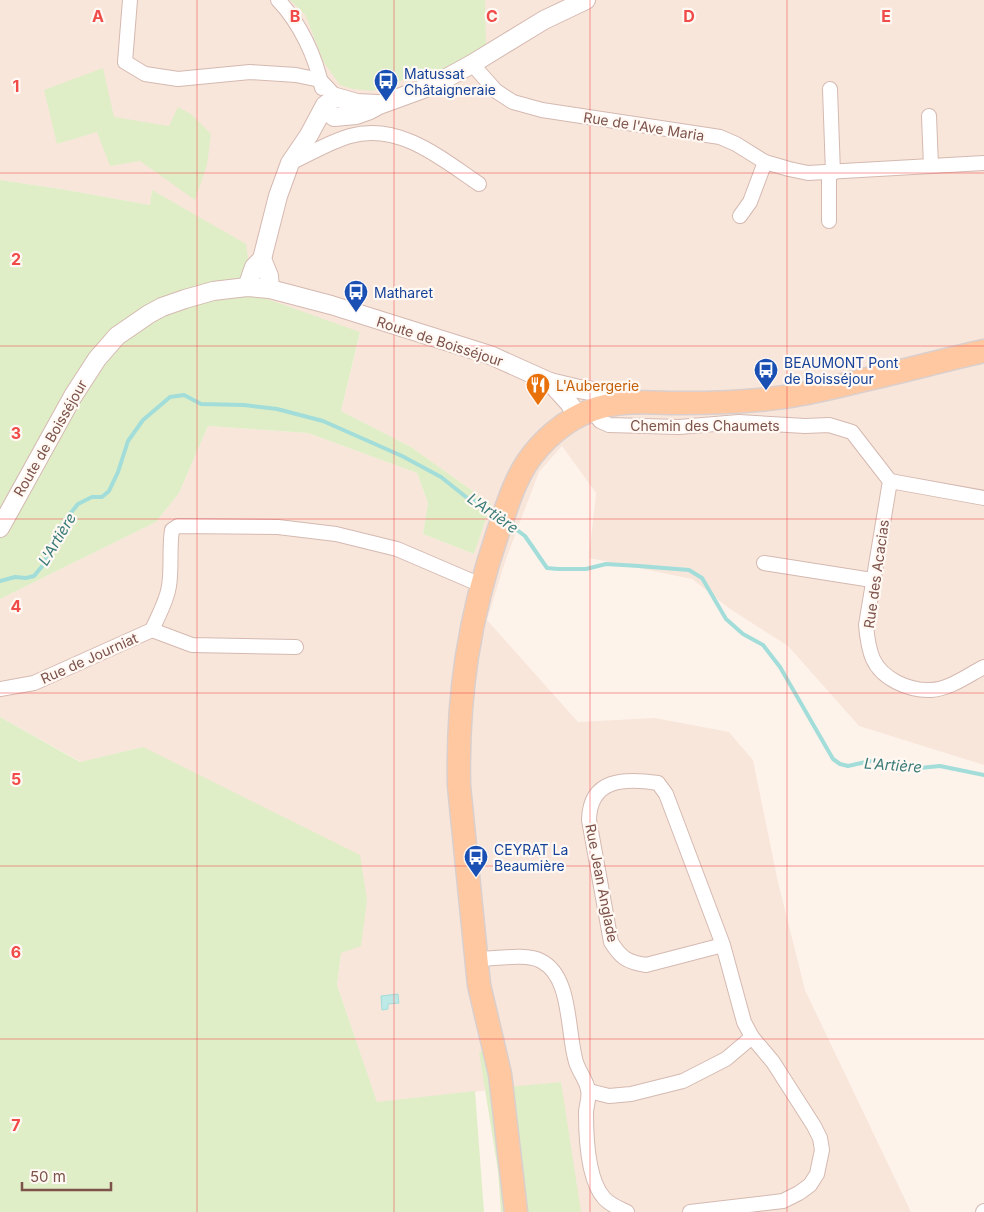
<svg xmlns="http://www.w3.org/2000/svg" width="984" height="1212" font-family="Inter,sans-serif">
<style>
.residential{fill:#f8e6db}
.green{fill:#dfeec7}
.water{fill:#bdeae7;stroke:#a2ddda}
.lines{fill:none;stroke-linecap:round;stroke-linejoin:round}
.stream{stroke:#a2ddda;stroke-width:4}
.minor-casing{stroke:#d5b9b1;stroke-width:16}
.tertiary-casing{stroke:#d5b9b1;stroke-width:20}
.primary-casing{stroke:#dacfcc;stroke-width:25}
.minor{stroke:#fff;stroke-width:14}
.tertiary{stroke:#fff;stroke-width:18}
.primary{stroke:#ffc8a1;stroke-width:22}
.grid{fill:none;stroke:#f04b48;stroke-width:1;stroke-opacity:0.55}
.labels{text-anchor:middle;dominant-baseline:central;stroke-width:4.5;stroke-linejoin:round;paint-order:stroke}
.transit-label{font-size:14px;fill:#164399;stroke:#fff8f3;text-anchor:start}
.street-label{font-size:14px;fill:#7c524a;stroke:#fff8f3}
.food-label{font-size:14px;fill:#c56008;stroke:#fff8f3;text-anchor:start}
.water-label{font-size:15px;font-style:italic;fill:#397b78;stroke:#fff8f3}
.grid-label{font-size:16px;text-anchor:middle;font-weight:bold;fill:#f04b48;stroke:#fff8f3;stroke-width:4.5;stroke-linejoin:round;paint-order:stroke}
</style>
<rect width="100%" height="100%" fill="#fef3eb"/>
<polygon class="residential" points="0,0 984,0 984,765 859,726 788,646 730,609 692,579 589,558 596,493 562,446 539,472 506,559 487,620 578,722 655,718 729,732 753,760 778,882 805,990 911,1212 576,1212 561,1082 377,1103 337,985 341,953 143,747 81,762 0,717 0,599 156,522 179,493 208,426 308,433 417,473 428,503 423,534 474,554 491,504 411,447 341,411 360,333 253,294 152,190 150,205 61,189 0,180"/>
<g class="green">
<polygon points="290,0 485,0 486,45 434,75 431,70 373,91 353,89 340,85 323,61 306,16"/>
<polygon points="103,68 114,117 169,126 178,107 191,114 211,134 207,165 195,200 140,161 110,166 97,132 57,144 44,90"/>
<polygon points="0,180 61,189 150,205 152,190 246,244 253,294 360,332 341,411 411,447 491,504 474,554 423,534 428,503 417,473 308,433 208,426 179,493 156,522 0,599"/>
<polygon points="0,717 80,762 143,747 360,855 367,900 361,946 341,953 337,985 377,1102 475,1091 484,1212 0,1212"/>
<polygon points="487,1051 508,1212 501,1212 498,1171 479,1052"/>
<polygon points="561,1082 581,1212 522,1212 508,1087"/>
</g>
<polygon class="water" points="398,994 399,1003 388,1004 388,1009 382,1010 381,996"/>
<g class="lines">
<g class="stream">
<polyline points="509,524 525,536 547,568 558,569 586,569 606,564 639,566 689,570 702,578 726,619 743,634 763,645 780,667 833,759 840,764 848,766 870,761 909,769 940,766 984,775"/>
<polyline points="0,581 15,577 26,578 34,576 44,564 51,544 65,520 78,504 92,497 102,497 109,491 118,472 128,441 143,420 170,397 184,395 201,404 244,405 277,409 323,421 402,456 441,477 466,497 481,503 496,513"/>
</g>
<defs>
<g id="minor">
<polyline points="130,0 125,62 145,74 178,79 250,72 296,75 320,80 336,97"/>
<path d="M278 0C300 23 316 57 322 88"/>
<polyline points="472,64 496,91 513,102 542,110 720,137 736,144 765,162 750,202 740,216"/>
<polyline points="830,89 833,173"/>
<polyline points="929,116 931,166"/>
<polyline points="765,162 789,169 808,173 984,163"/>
<path d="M290 163C310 154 329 142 350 136 399 122 442 159 479 184"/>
<polyline points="829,173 829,221"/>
<polyline points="592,410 600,421 609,425 679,427 739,422 805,426 829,425 852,432 890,481 984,498"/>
<path d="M890 481 866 625C867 636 868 648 873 659 882 679 909 691 931 690 950 689 968 675 984 667"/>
<polyline points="764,563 872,580"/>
<path d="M152 630C158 616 167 601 169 586 172 567 169 549 172 530L178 526 278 527 336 534 397 549 481 585"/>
<polyline points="0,689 34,683 152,630 192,645 296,647"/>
<path d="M477 959C494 959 527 953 541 961 572 976 567 1033 576 1062 579 1072 587 1081 588 1090 590 1097 586 1106 586 1113 586 1137 588 1180 604 1198 610 1205 619 1208 627 1212"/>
<polyline points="589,1091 609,1096 631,1094 683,1081 726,1059 752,1037"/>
<path d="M690 1212 783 1201 799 1193 810 1185 817 1174 822 1150 820 1138 814 1126 773 1062 752 1037 744 1022 723 945 666 794 658 783C625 778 590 778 589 820L611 942C621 958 627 962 646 965L723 945"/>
<polyline points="983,1212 984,1211"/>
</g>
<g id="tertiary">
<polyline points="324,109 334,117 356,115 370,110 379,105 434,85 472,64 544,20 586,0"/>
<polyline points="262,259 269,276 270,289"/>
<polyline points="247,287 254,267 262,259 278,196 290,163 309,135 325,105 336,97 357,103 377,104"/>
<polyline points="550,382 579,389 612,394 625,403"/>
<polyline points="0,528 73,396 97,359 117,336 149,314 162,307 185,299 213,291 247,287 270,289 331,305 490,355 550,382 569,403 579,417"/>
</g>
<path id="primary" d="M516 1212 500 1074 479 985 459 786C457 696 469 617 498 532 506 509 513 485 526 464 541 441 566 419 592 410 621 399 652 403 682 403 716 403 750 402 784 397 813 393 840 386 868 379 907 370 945 360 984 351"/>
</defs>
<use href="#minor" class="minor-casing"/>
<use href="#tertiary" class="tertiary-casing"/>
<use href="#primary" class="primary-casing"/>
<use href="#minor" class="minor"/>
<use href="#tertiary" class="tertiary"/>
<use href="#primary" class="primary"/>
</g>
<path class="grid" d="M197 0V1212M394 0V1212M590 0V1212M787 0V1212M0 173H984M0 346H984M0 519H984M0 693H984M0 866H984M0 1039H984"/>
<defs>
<symbol id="bus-pin" viewBox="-11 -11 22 30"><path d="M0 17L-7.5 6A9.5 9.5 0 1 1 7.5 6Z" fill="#1a4fb4" stroke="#fff8f3"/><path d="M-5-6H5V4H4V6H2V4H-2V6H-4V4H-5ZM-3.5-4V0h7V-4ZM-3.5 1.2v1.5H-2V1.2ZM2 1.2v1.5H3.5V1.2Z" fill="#fff"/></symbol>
<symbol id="restaurant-pin" viewBox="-11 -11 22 30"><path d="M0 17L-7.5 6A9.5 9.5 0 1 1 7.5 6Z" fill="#e8710a" stroke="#fff8f3"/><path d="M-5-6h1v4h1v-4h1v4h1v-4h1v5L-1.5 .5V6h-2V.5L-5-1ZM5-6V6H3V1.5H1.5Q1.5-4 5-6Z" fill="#fff"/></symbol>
</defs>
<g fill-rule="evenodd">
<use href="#bus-pin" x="372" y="67" width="28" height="38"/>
<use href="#bus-pin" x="342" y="278" width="28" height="38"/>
<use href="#bus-pin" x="752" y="356" width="28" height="38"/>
<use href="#restaurant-pin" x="524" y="371" width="28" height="38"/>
<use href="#bus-pin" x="462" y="843" width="28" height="38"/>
</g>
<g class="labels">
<g class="transit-label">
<text x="404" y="73">Matussat<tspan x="404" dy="16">Châtaigneraie</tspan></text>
<text x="374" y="292">Matharet</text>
<text x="784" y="362">BEAUMONT Pont<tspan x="784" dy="16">de Boisséjour</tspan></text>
<text x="494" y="849">CEYRAT La<tspan x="494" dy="16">Beaumière</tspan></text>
</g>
<g class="street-label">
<text transform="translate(644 126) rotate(9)">Rue de l'Ave Maria</text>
<text transform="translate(440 341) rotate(18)">Route de Boisséjour</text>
<text x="705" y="425">Chemin des Chaumets</text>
<text transform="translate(50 438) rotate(-60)">Route de Boisséjour</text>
<text transform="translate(876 574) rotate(-82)">Rue des Acacias</text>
<text transform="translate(89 658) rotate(-24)">Rue de Journiat</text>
<text transform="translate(602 883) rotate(79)">Rue Jean Anglade</text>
</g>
<g class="food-label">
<text x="556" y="385">L'Aubergerie</text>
</g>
<g class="water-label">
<text transform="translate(493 513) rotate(35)">L'Artière</text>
<text transform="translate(57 539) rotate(-59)">L'Artière</text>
<text transform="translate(893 765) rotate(4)">L'Artière</text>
</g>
</g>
<g class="grid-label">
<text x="98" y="22">A</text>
<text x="295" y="22">B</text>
<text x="492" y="22">C</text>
<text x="689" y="22">D</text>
<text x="886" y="22">E</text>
<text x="16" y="92">1</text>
<text x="16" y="265">2</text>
<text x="16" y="439">3</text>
<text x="16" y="612">4</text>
<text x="16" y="785">5</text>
<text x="16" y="958">6</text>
<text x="16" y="1131">7</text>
</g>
<path d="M22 1182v8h89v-8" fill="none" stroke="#7c524a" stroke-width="2.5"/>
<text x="30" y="1182" font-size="15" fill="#7c524a" stroke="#fff8f3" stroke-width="4" paint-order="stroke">50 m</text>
</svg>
